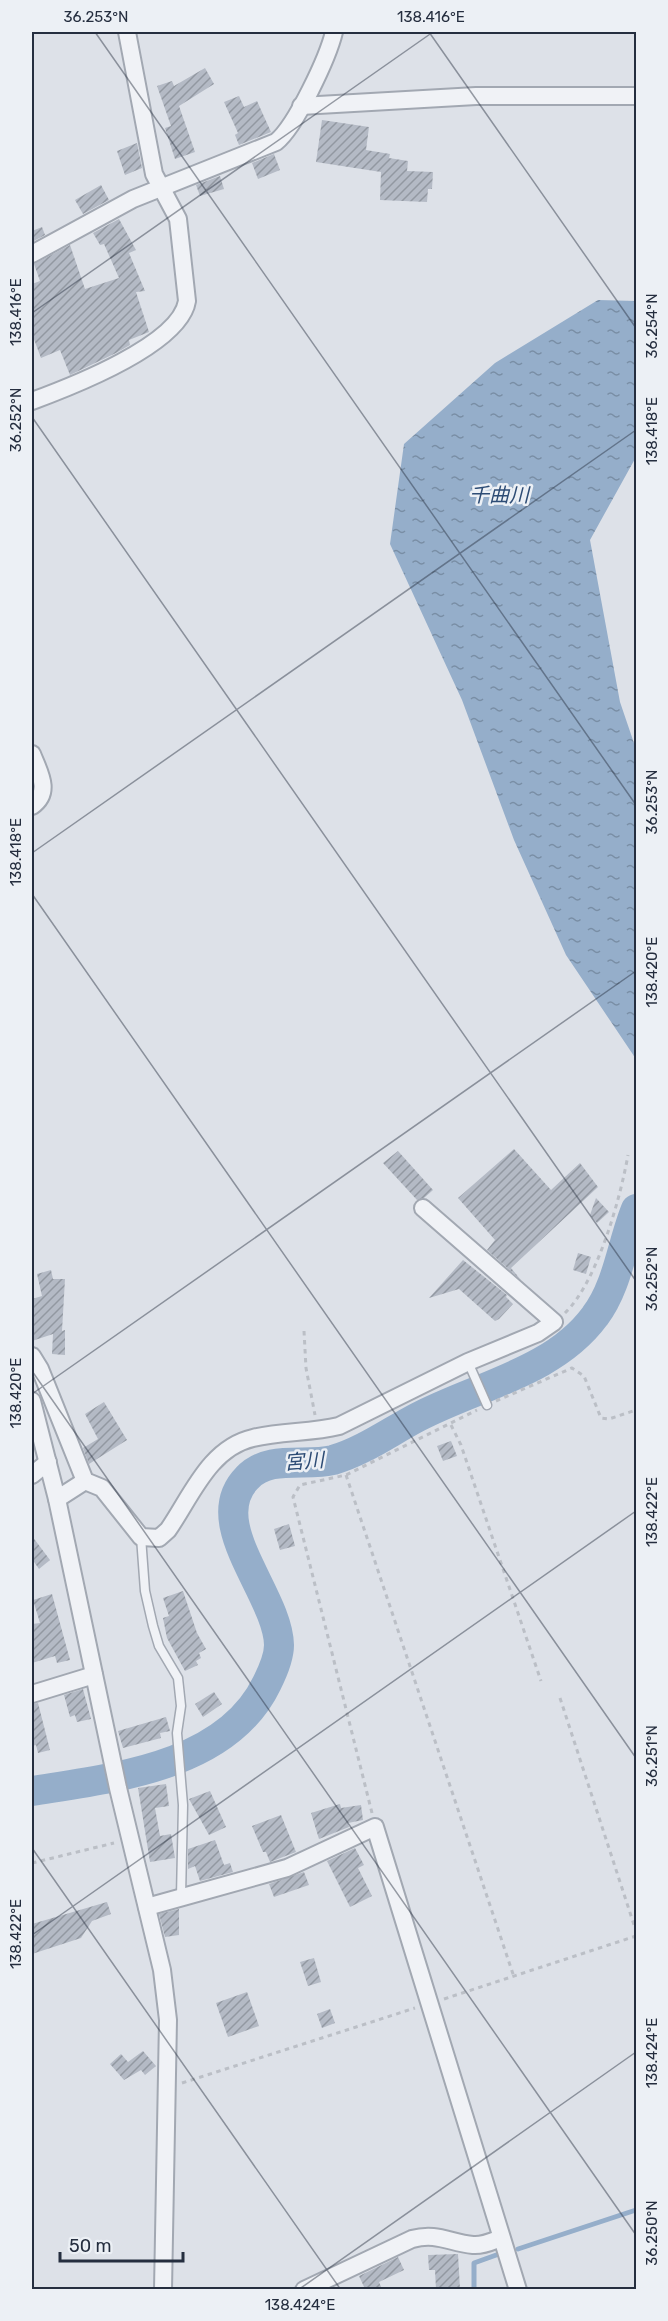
<svg xmlns="http://www.w3.org/2000/svg" width="668" height="2321" font-family="Rubik,'Noto Sans JP',sans-serif">
<style>
.water{fill:url(#water-ripples)}
.lines{fill:none;stroke-linecap:round;stroke-linejoin:round}
.stream{stroke:#95aeca;stroke-width:5}
.river{stroke:#95aeca;stroke-width:30}
.building{fill:url(#building-hatch)}
.lane-casing{stroke:#a2a8b2;stroke-width:11}
.street-casing{stroke:#a2a8b2;stroke-width:20}
.path{stroke:#bbbfc6;stroke-width:3;stroke-dasharray:4.5 4.5;stroke-linecap:butt}
.lane{stroke:#f0f2f6;stroke-width:8}
.street{stroke:#f0f2f6;stroke-width:16}
.ticks{fill:none;stroke:#252e3f;stroke-width:1.5;stroke-opacity:0.45}
.labels{text-anchor:middle;dominant-baseline:central;stroke-width:5;stroke-linejoin:round;paint-order:stroke}
.water-label{font-size:20px;font-style:italic;fill:#2d4c75;stroke:#ecf0f5}
.neatline{fill:none;stroke:#252e3f;stroke-width:2}
.ticks-label{font-size:15px;text-anchor:middle;fill:#252e3f}
</style>
<defs>
<pattern id="water-ripples" width="26" height="14" patternUnits="userSpaceOnUse" patternTransform="scale(1.5)"><rect width="26" height="14" fill="#95aeca"/><path d="M2 4q2-2 4 0t4 0M15 11q2-2 4 0t4 0" fill="none" stroke="#798ea5"/></pattern>
<pattern id="building-hatch" width="6" height="6" patternUnits="userSpaceOnUse" patternTransform="scale(1.5)"><rect width="6" height="6" fill="#b4bac5"/><path d="M-1 1l2-2M0 6l6-6M5 7l2-2" fill="none" stroke="#9298a1"/></pattern>
</defs>
<rect width="100%" height="100%" fill="#dde1e8"/>
<polygon class="water" points="598,300 636,301 636,457 590,540 620,702 636,749 636,1059 566,955 514,840 462,700 390,544 404,444 495,363"/>
<g class="lines">
<g class="stream">
<polyline points="518,2249 636,2210"/>
<polyline points="474,2290 474,2263 499,2254"/>
</g>
<path class="river" d="M32 1791C113 1778 227 1767 267 1683 272 1673 279 1657 279 1645 278 1594 203 1523 247 1478 269 1454 306 1467 333 1460 364 1451 391 1431 418 1417 477 1386 554 1372 595 1316 618 1286 622 1243 636 1209"/>
</g>
<g class="building">
<polygon points="205,68 214,84 179,106 195,152 175,159 165,128 171,126 157,86 172,81 174,86"/>
<polygon points="239,96 244,107 257,101 271,132 239,145 235,135 238,133 224,102"/>
<polygon points="322,120 369,127 366,150 390,154 389,158 408,161 407,171 433,172 432,189 428,189 427,202 380,200 381,172 316,162"/>
<polygon points="137,143 142,168 125,175 117,151"/>
<polygon points="274,154 280,170 258,179 252,163"/>
<polygon points="220,176 224,189 200,196 196,185"/>
<polygon points="101,185 109,200 83,214 75,200"/>
<polygon points="119,219 136,250 129,253 145,291 136,292 149,332 129,340 130,345 116,353 70,375 60,350 41,358 32,334 32,284 40,281 34,264 70,245 85,289 119,278 104,244 100,245 93,233"/>
<polygon points="42,227 45,235 32,242 32,231"/>
<polygon points="514,1149 551,1190 580,1163 598,1187 511,1268 521,1280 487,1250 495,1240 458,1198"/>
<polygon points="398,1151 433,1190 424,1198 417,1200 383,1163"/>
<polygon points="596,1198 609,1212 597,1223 590,1215"/>
<polygon points="578,1253 591,1257 586,1274 573,1270"/>
<polygon points="463,1260 507,1295 506,1297 513,1304 499,1319 495,1321 459,1289 429,1298"/>
<polygon points="51,1270 53,1279 65,1279 62,1331 65,1330 65,1355 52,1354 53,1334 32,1341 32,1299 42,1296 37,1274"/>
<polygon points="104,1402 127,1440 89,1464 83,1448 98,1439 85,1414"/>
<polygon points="451,1441 457,1456 443,1461 437,1446"/>
<polygon points="289,1524 295,1546 280,1550 274,1529"/>
<polygon points="32,1536 50,1560 39,1569 32,1559"/>
<polygon points="183,1591 197,1633 206,1649 199,1653 201,1658 196,1661 198,1665 185,1671 167,1638 163,1618 169,1616 163,1598"/>
<polygon points="52,1594 70,1660 57,1663 55,1656 32,1663 32,1624 40,1623 33,1600"/>
<polygon points="83,1689 91,1719 77,1722 75,1715 70,1717 64,1695"/>
<polygon points="214,1692 222,1704 203,1717 195,1704"/>
<polygon points="38,1703 50,1750 38,1753 36,1745 32,1746 32,1704"/>
<polygon points="166,1717 170,1731 160,1733 161,1738 123,1748 118,1731"/>
<polygon points="166,1784 169,1806 155,1808 160,1836 171,1834 175,1858 150,1862 138,1788"/>
<polygon points="210,1791 226,1827 209,1835 189,1799"/>
<polygon points="340,1804 341,1808 361,1805 363,1820 348,1823 349,1827 319,1839 311,1813"/>
<polygon points="281,1815 296,1852 270,1862 266,1852 263,1852 252,1826"/>
<polygon points="215,1840 224,1865 230,1863 233,1872 200,1881 195,1866 188,1869 188,1849"/>
<polygon points="355,1848 364,1865 358,1868 372,1896 350,1907 327,1861"/>
<polygon points="304,1872 309,1885 274,1897 269,1884"/>
<polygon points="107,1902 111,1914 92,1921 81,1938 32,1954 32,1924"/>
<polygon points="179,1909 179,1935 165,1937 159,1914"/>
<polygon points="314,1958 321,1982 308,1986 300,1962"/>
<polygon points="247,1992 259,2026 228,2037 216,2003"/>
<polygon points="330,2009 335,2023 322,2028 317,2014"/>
<polygon points="143,2051 156,2066 145,2075 141,2070 124,2080 110,2064 121,2054 128,2062"/>
<polygon points="458,2254 460,2289 436,2289 435,2270 429,2270 428,2255"/>
<polygon points="398,2257 404,2270 379,2282 382,2289 365,2289 359,2276"/>
</g>
<g class="lines">
<defs>
<g id="lane">
<polyline points="468,1362 487,1405"/>
<polyline points="141,1537 145,1591 153,1626 159,1646 178,1678 181,1706 177,1733 183,1805 181,1896"/>
</g>
<g id="street">
<polyline points="301,106 476,96 636,96"/>
<path d="M32 254 133 199 276 142C296 126 328 57 334 32"/>
<path d="M32 401C70 387 180 345 187 301L178 219 154 174 127 32"/>
<path d="M32 754C39 772 52 792 32 806"/>
<path d="M32 1356 40 1369 85 1481 102 1488 141 1537 159 1538 168 1530C191 1497 209 1448 253 1438 281 1431 311 1433 339 1426L468 1362 538 1333 554 1322 423 1208"/>
<polyline points="32,1401 57,1499 118,1788 162,1970 168,2020 163,2290"/>
<polyline points="32,1475 48,1462"/>
<polyline points="57,1499 85,1481"/>
<polyline points="32,1694 94,1675"/>
<polyline points="147,1907 287,1868 375,1827 518,2290"/>
<path d="M304 2290 412 2239C437 2232 450 2243 473 2245 483 2246 493 2241 501 2238"/>
</g>
</defs>
<use href="#lane" class="lane-casing"/>
<use href="#street" class="street-casing"/>
<g class="path">
<path d="M565 1313C597 1282 620 1200 628 1155"/>
<polyline points="304,1331 306,1368 315,1415"/>
<polyline points="496,1401 572,1368 584,1376 601,1418 609,1419 636,1410"/>
<polyline points="451,1425 461,1445 541,1681"/>
<polyline points="346,1475 514,1977"/>
<polyline points="560,1698 636,1931"/>
<polyline points="372,1813 293,1497 300,1485 346,1475 477,1410"/>
<polyline points="32,1863 114,1843"/>
<polyline points="444,1999 636,1936"/>
<polyline points="182,2083 415,2008"/>
</g>
<use href="#lane" class="lane"/>
<use href="#street" class="street"/>
</g>
<path class="ticks" d="M95 32 636 805M429 32 636 328M32 313 433 32M32 417 636 1281M32 853 636 430M32 894 636 1758M32 1371 636 2235M32 1394 636 971M32 1848 341 2290M32 1935 636 1511M298 2290 636 2052"/>
<g class="labels">
<g class="water-label">
<text x="499" y="495">千曲川</text>
<text transform="translate(304 1461) rotate(-4)">宮川</text>
</g>
</g>
<rect width="668" height="2321" fill="none" stroke="#ecf0f5" stroke-width="66"/>
<path d="M60 2252v9h123v-9" fill="none" stroke="#252e3f" stroke-width="3"/>
<text x="69" y="2252" font-size="18" fill="#252e3f" stroke="#ecf0f5" stroke-width="4.5" paint-order="stroke">50 m</text>
<rect x="33" y="33" width="602" height="2255" class="neatline"/>
<g class="ticks-label">
<text x="96" y="22">36.253°N</text>
<text x="431" y="22">138.416°E</text>
<text transform="translate(16 312) rotate(-90)" y="5">138.416°E</text>
<text transform="translate(652 326) rotate(-90)" y="5">36.254°N</text>
<text transform="translate(16 420) rotate(-90)" y="5">36.252°N</text>
<text transform="translate(652 431) rotate(-90)" y="5">138.418°E</text>
<text transform="translate(652 802) rotate(-90)" y="5">36.253°N</text>
<text transform="translate(16 852) rotate(-90)" y="5">138.418°E</text>
<text transform="translate(652 972) rotate(-90)" y="5">138.420°E</text>
<text transform="translate(652 1279) rotate(-90)" y="5">36.252°N</text>
<text transform="translate(16 1393) rotate(-90)" y="5">138.420°E</text>
<text transform="translate(652 1512) rotate(-90)" y="5">138.422°E</text>
<text transform="translate(652 1756) rotate(-90)" y="5">36.251°N</text>
<text transform="translate(16 1934) rotate(-90)" y="5">138.422°E</text>
<text transform="translate(652 2053) rotate(-90)" y="5">138.424°E</text>
<text transform="translate(652 2233) rotate(-90)" y="5">36.250°N</text>
<text x="300" y="2310">138.424°E</text>
</g>
</svg>
